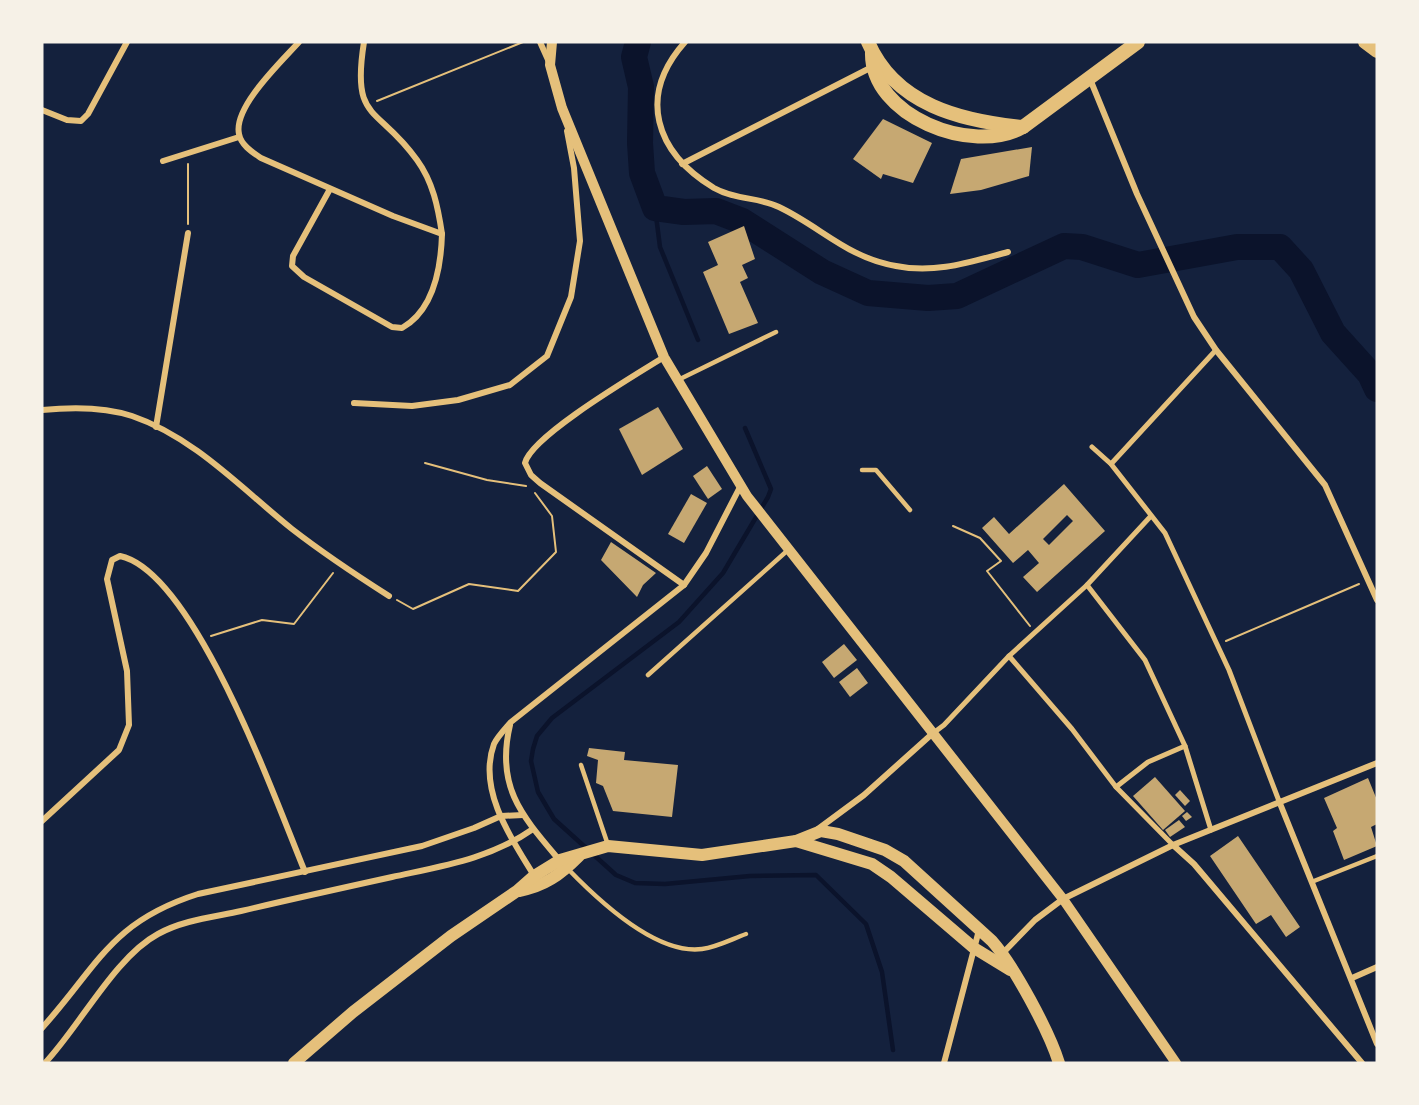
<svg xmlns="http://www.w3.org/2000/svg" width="1419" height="1105" font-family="Inter,sans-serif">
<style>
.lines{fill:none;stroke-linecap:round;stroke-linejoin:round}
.stream{stroke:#0b132b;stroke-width:4.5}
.river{stroke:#0b132b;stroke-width:26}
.building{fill:#c6a872;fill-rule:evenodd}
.path{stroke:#e5c07b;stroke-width:2}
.service{stroke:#e5c07b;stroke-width:4.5}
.pedestrian{stroke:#e5c07b;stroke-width:5}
.minor{stroke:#e5c07b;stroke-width:6}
.tertiary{stroke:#e5c07b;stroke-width:10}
.secondary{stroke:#e5c07b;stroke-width:12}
.primary{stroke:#e5c07b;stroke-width:14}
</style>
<rect width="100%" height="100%" fill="#14213d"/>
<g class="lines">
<g class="stream">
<polyline points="655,208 660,247 698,340"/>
<polyline points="745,428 771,489 768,497 723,573 679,622 552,718 537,736 533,749 531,761 538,792 554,819 616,875 635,883 665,884 750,876 816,875 866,924 882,972 893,1050"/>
</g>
<polyline class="river" points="638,42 634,57 641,87 640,143 642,173 655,208 684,212 716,211 742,221 822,272 868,293 928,298 957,296 1064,246 1082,247 1138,265 1237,247 1280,247 1301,270 1333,333 1370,374 1377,389"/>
</g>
<g class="building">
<polygon points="883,119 932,143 913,183 883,174 881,179 853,159"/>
<polygon points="1032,147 1029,176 981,190 950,194 961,159"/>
<polygon points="744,226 755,259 742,265 748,278 740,282 758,323 729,334 703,272 718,265 708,242"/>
<polygon points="658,407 683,449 642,475 619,429"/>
<polygon points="707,466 722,489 708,499 693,476"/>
<path d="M1064 484 1105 531 1037 592 1023 577 1039 563 1028 550 1013 563 982 528 994 517 1009 534ZM1067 515 1073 521 1049 545 1043 539Z"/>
<polygon points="691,494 707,503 684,543 668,534"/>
<polygon points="611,542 656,573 643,585 637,597 601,560"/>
<polygon points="844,644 857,660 834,678 822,662"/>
<polygon points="857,668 868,683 850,697 839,682"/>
<polygon points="589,748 625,752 624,760 678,765 672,817 613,811 603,786 596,783 598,760 587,756"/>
<polygon points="1155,777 1185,811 1163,830 1133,796"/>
<polygon points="1368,778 1377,800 1377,824 1371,827 1377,846 1344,860 1333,831 1337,828 1324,798"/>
<polygon points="1180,790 1190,801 1185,806 1175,795"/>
<polygon points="1187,812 1192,817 1186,821 1182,816"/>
<polygon points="1179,820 1185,827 1170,837 1165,830"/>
<polygon points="1238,836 1300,927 1286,937 1271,915 1256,924 1210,856"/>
</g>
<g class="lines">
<g class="path">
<polyline points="377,101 523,42"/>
<polyline points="188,164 188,224"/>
<polyline points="425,463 487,480 526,486"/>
<polyline points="953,526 980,538 1001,561 987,571 1030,626"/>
<polyline points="397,600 413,609 469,584 518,591 556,552 552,516 535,493"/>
<polyline points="211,636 262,620 294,624 333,573"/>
<polyline points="1226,641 1359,584"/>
</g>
<g class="service">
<polyline points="678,380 776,332"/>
<polyline points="862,470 876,470 910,510"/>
<polyline points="648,675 788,550"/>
<polyline points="581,765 608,845"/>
<path d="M568 869C598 900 656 955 702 949 717 947 732 939 746 934"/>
<polyline points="1314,881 1377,856"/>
</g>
<g class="pedestrian">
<polyline points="1092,447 1111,464 1165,533 1229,670 1279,801"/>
<polyline points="1111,464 1216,350"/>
<polyline points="1087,585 1145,660 1185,746 1211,830"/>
<polyline points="1009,656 1072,729 1116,787 1173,845"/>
<polyline points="932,734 944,725 1009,656 1087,585 1150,517"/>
<polyline points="1116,787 1148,762 1185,746"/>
</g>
<g class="minor">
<path d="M299 42C282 61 233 107 239 134 241 145 252 152 261 158L393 216 442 234C438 207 433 182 417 160 378 105 351 123 364 42"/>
<polyline points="540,42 549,62"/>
<path d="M685 42C637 96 655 152 714 188 735 200 759 197 779 207 821 227 848 258 896 266 935 274 970 262 1008 252"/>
<polyline points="1090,79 1137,194 1194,317 1216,350 1325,485 1377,600"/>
<polyline points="42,110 67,120 81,121 88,114 127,42"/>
<polyline points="163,161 239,137"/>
<polyline points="682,164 874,66"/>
<path d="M330 189 293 256 292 266 304 277 392 327 402 328C434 310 441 267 442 234"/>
<path d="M664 357C637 374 531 436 525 463L531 475 540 483 684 585"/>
<polyline points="354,403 412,406 458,400 510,385 547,356 571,297 580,241 574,168 567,131"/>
<path d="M42 410C71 407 105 407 132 416 194 437 242 489 292 529 323 553 356 575 389 596"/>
<polyline points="156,427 188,233"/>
<path d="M510 725C495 788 523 817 561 862"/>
<polyline points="1279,801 1377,1044"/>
<path d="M42 821 119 750 129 725 127 671 107 579 112 560 120 556C195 572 276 802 305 872"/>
<polyline points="818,829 864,795 932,734"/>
<polyline points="1173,845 1194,864 1362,1063"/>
<path d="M535 877C512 840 477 790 494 744 498 736 505 729 511 722L684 585 706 553 741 485"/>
<polyline points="1001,955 1035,920 1063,899 1173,845 1377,763"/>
<polyline points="1352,978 1377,967"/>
<path d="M42 1028C98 966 110 922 198 894L422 846 474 828 501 816 523 815"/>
<path d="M45 1063C80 1026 115 957 158 934 183 920 214 917 241 911 292 899 342 888 392 877 442 866 490 859 533 829"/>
<polyline points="944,1063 979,930"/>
</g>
<polyline class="tertiary" points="552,42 550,65 562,108 664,357 747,496 1063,899 1176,1063"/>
<g class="secondary">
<polyline points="796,841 872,864 891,877 974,948 1010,970"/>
<path d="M519 891C545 886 560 875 579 856"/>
<path d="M294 1063 353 1012 451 936 517 891 534 876 560 860 608 846 702 855 796 841 821 831 838 834 885 850 904 861 992 941C1014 966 1049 1031 1059 1063"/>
</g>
<g class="primary">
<path d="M868 42C895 105 961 121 1023 127"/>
<polyline points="1365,42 1377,51"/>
<path d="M872 52C870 116 973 156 1023 127L1138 42"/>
</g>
</g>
<rect width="1419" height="1105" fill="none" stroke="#f6f1e7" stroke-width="87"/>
</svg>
